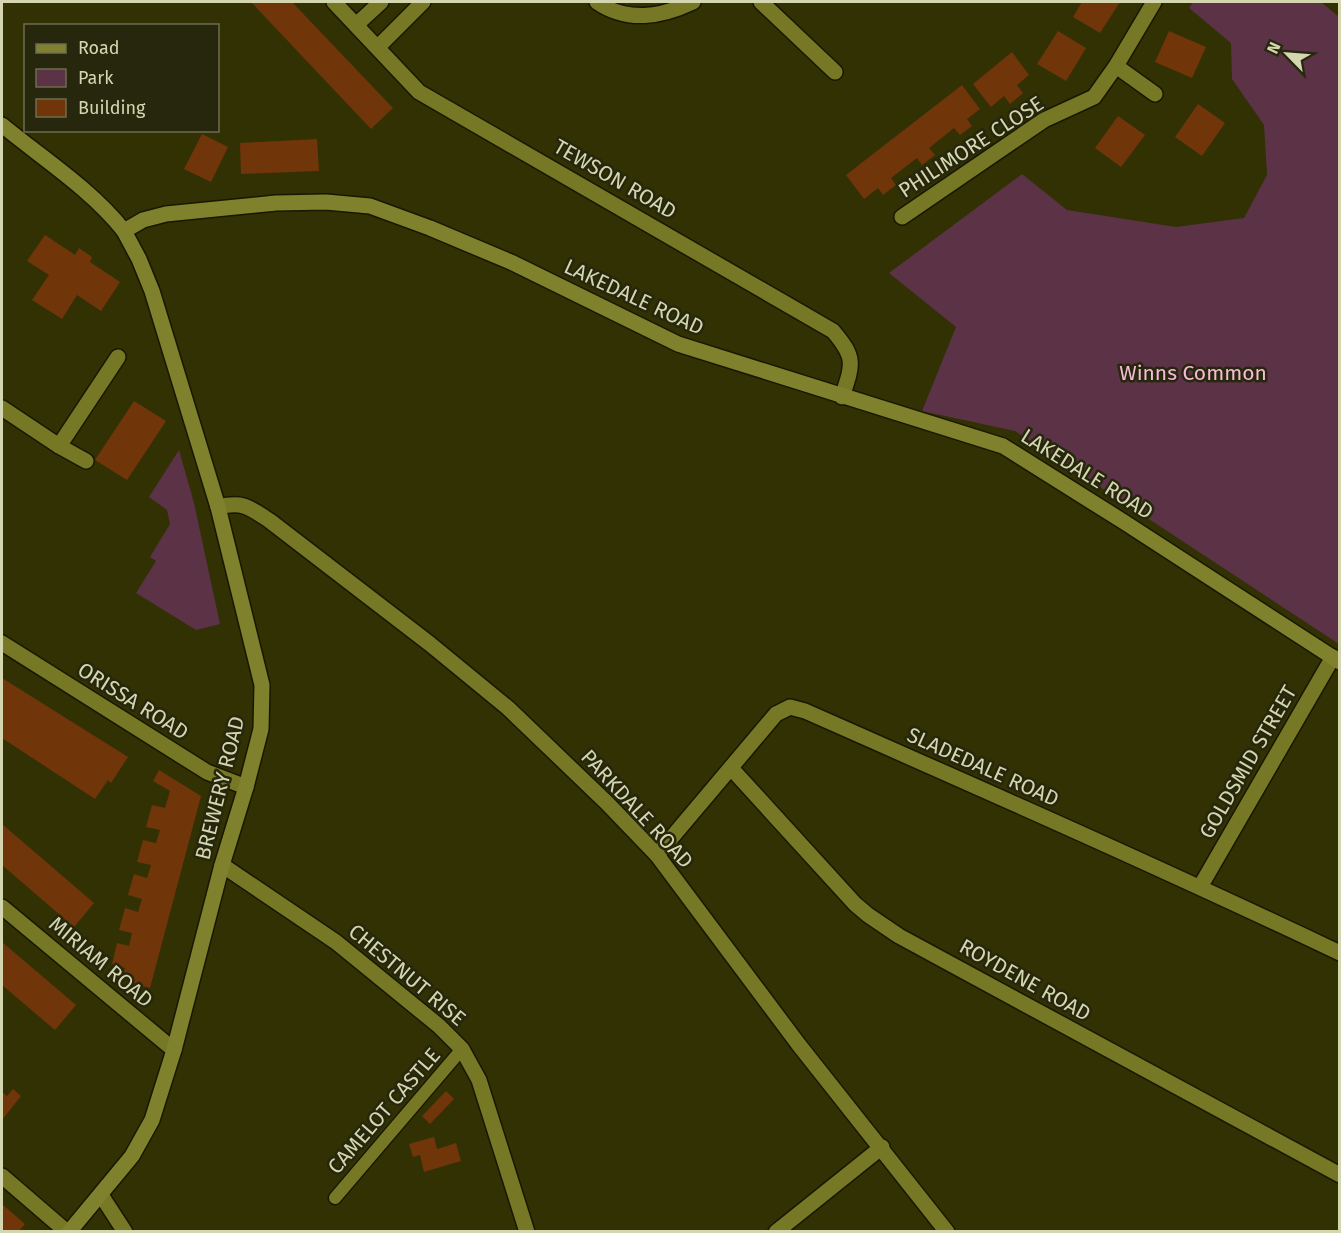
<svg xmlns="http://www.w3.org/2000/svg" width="1341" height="1233" font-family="'Fira Sans',sans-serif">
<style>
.green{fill:#5b3246}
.building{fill:#71350a}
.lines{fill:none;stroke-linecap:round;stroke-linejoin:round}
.lane-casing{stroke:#181801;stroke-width:15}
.street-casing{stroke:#181801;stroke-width:18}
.secondary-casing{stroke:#181801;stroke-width:18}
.lane{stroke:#777825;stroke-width:12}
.street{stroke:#777825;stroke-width:15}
.secondary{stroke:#80812d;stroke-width:15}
.labels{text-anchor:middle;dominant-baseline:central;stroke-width:5;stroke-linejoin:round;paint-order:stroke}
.street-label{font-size:21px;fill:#d4d6af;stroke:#26270d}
.park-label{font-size:21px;fill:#f6bad6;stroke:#26270d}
</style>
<rect width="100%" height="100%" fill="#313104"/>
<g class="green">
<polygon points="1193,2 1321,2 1339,17 1339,644 1015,431 922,411 956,327 889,273 1022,174 1067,210 1176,227 1244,218 1267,175 1264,125 1232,79 1231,43 1189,8"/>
<polygon points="179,450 194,503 220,624 196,630 136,593 156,561 150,557 170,524 167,510 149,497"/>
</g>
<g class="building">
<polygon points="251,2 292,2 393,108 371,129"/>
<polygon points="1082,2 1120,2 1100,33 1073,17"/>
<polygon points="1058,31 1086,48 1066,81 1037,64"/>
<polygon points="1169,31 1206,47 1192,78 1155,62"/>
<polygon points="1012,52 1029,75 1017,85 1023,93 1010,104 1004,96 991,107 973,84"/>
<polygon points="962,85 980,109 967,119 972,126 960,135 954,128 929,148 935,155 922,165 917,158 891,178 896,185 883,195 878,188 864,199 846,175"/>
<polygon points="1198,104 1225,123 1202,156 1175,137"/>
<polygon points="1118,116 1145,135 1121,167 1095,148"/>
<polygon points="202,134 228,147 211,182 184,169"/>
<polygon points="317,139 319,171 241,174 240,143"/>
<polygon points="45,235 75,255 79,248 92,257 90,262 120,282 101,311 77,295 62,319 32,300 49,275 27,261"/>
<polygon points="134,401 166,421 127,480 95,460"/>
<polygon points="2,678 128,757 111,783 108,780 95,799 2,738"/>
<polygon points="159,770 201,796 150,988 135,984 123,975 125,968 112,964 117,943 129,946 132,933 119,930 125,908 138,912 142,899 128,895 134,874 147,878 151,865 137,862 143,840 156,843 160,830 146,827 152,805 165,808 170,791 153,781"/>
<polygon points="2,824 94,903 74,927 2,865"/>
<polygon points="2,942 76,1005 55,1030 2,985"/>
<polygon points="13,1089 21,1096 2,1120 2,1092 7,1096"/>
<polygon points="446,1091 454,1099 430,1124 422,1116"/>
<polygon points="434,1137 437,1149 456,1143 461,1161 424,1172 420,1155 413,1157 409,1144"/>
<polygon points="2,1204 25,1224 18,1232 2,1232"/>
</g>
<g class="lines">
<defs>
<polyline id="lane" points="335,1198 462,1049"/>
<g id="street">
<path d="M334 2 419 92 833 331C856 358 853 364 842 397"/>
<path d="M597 2C628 23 661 17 693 2"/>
<polyline points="761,2 835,72"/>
<polyline points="356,25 381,2"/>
<polyline points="378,47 423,2"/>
<polyline points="1116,66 1155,94"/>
<polyline points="902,217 1044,120 1094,97 1116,66 1154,2"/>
<polyline points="2,408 59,446 86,461"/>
<polyline points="59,446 118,357"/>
<path d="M218 507C243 501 249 507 270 521L430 644 508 708 607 803 657 855 799 1045 947 1232"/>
<polyline points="2,643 207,772 246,787"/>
<polyline points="731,768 855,904 868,915 899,936 1340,1175"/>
<path d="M657 855 776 714 790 707 805 711C984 790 1163 869 1340 953"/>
<polyline points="222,865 336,942 439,1026 462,1049 479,1080 527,1232"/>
<polyline points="1200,887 1333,657"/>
<polyline points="2,907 174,1050"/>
<polyline points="2,1176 67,1232"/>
<polyline points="101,1195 125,1232"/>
<polyline points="776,1232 882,1147"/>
</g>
<g id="secondary">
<path d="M2 125C42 158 92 190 124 231L143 220 166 214 276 203 326 202 370 206 430 228 513 263 678 344 1003 446 1124 522 1340 662"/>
<polyline points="69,1232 132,1156 152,1120 174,1050 222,865 246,787 261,729 262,685 218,507 152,291 139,259 124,231"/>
</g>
</defs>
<use href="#lane" class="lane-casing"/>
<use href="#street" class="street-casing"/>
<use href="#secondary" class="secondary-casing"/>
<use href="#lane" class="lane"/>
<use href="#street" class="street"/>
<use href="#secondary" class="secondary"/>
</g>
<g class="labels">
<g class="street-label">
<text transform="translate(971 147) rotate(-33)">PHILIMORE CLOSE</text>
<text transform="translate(615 179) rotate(30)">TEWSON ROAD</text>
<text transform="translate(634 297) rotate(25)">LAKEDALE ROAD</text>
<text transform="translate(1087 474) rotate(32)">LAKEDALE ROAD</text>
<text transform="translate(133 701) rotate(32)">ORISSA ROAD</text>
<text transform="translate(1248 762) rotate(-60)">GOLDSMID STREET</text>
<text transform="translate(983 767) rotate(24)">SLADEDALE ROAD</text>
<text transform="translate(220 788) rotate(-76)">BREWERY ROAD</text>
<text transform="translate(637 809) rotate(47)">PARKDALE ROAD</text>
<text transform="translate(101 962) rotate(40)">MIRIAM ROAD</text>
<text transform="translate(407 975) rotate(40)">CHESTNUT RISE</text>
<text transform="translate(1025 980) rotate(29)">ROYDENE ROAD</text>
<text transform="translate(384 1111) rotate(-49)">CAMELOT CASTLE</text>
</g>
<g class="park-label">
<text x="1193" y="373">Winns Common</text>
</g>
</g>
<rect width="1341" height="1233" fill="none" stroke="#d4d6af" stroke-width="6"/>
<rect x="24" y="24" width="195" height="108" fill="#26270d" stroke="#6c6d4e" stroke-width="1.5"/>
<rect x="36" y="44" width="30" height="9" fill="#80812d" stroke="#6c6d4e" stroke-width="1.5"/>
<text x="78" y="54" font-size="18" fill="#d4d6af">Road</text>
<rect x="36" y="69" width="30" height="18" fill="#5b3246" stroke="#6c6d4e" stroke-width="1.5"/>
<text x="78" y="84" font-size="18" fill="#d4d6af">Park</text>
<rect x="36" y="99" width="30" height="18" fill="#71350a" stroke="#6c6d4e" stroke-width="1.5"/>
<text x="78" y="114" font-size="18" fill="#d4d6af">Building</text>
<g transform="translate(1287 54) rotate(295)" stroke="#26270d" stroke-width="4.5" paint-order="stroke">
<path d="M0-4.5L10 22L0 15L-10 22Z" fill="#d4d6af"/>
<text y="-9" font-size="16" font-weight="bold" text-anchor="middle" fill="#d4d6af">N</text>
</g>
</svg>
